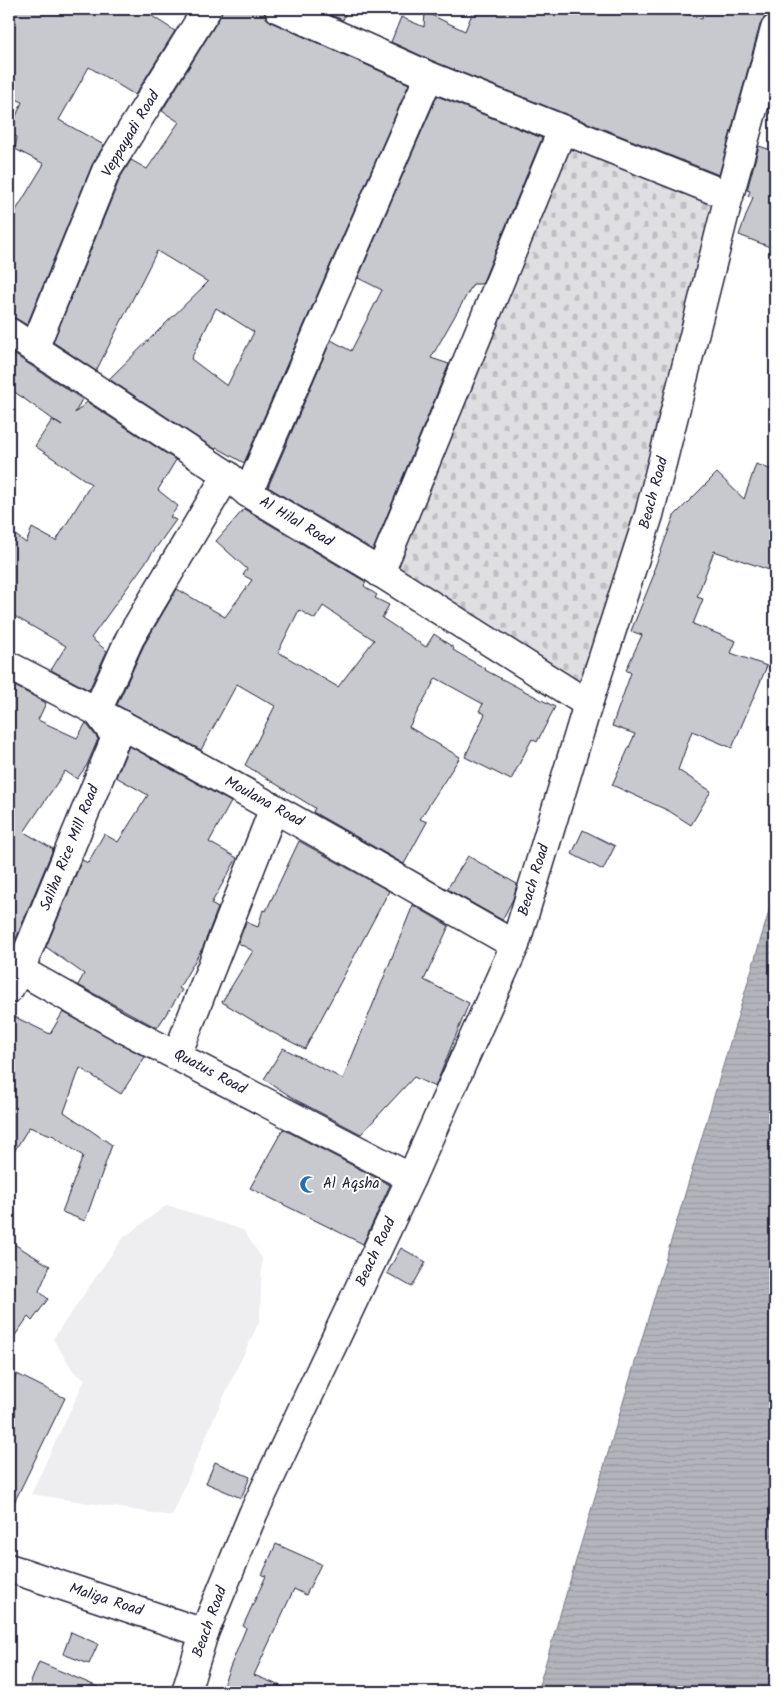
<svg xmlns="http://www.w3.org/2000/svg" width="784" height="1701" font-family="Kalam,sans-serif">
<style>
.built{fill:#eeeef1}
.cemetery{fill:url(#cemetery-stones);stroke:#80808e}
.water{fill:url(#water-rules);stroke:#7a7a88}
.building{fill:#c8c8cf;stroke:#22223b;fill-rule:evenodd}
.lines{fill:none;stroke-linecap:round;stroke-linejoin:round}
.minor-casing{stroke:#22223b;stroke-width:31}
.minor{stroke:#fff;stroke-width:28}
.labels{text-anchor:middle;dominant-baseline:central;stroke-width:4;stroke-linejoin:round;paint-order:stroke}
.street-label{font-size:15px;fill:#22223b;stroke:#fff}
.poi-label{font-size:15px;fill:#22223b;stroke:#fff;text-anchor:start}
</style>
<defs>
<pattern id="cemetery-stones" width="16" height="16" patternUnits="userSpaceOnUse" patternTransform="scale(1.25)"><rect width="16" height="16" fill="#dfdfe2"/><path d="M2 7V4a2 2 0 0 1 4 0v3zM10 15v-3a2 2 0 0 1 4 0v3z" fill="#bfbfc3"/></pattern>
<pattern id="water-rules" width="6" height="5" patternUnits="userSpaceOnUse" patternTransform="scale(1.25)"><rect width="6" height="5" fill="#b4b4bc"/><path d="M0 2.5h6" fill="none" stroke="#9a9aa2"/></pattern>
</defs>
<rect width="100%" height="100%" fill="#fff"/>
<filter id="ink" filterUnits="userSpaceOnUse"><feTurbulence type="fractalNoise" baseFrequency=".02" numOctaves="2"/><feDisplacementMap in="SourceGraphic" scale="10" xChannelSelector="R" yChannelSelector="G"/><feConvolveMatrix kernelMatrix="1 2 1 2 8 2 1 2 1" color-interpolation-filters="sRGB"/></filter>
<g filter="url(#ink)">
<polygon class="built" points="167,1205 243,1230 262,1258 260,1320 217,1411 172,1516 31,1494 85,1379 74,1372 53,1339 123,1238"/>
<polygon class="cemetery" points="562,130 729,196 588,704 380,573"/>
<polygon class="water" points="775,891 775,1692 537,1692"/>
<g class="building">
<polygon points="14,9 157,9 152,16 175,31 135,95 89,67 59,120 104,145 92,165 27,325 17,319 9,317 9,222 44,164 15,149 17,137 9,133 22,102 9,95 9,18"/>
<path d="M222 9H264L266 18 273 23 409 84 244 463 216 447 215 449 109 379 208 282 157 251 96 371 53 342 120 178 131 160 147 169 179 122 162 111 220 17ZM216 308 254 332 227 386 191 359Z"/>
<polygon points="317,9 347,9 343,20"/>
<polygon points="474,9 674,9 702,19 705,9 770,9 768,16 764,18 760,25 719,175 435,62 391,42 401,17 424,27 425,12 465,31"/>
<polygon points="437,96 542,138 482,284 473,284 431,358 449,364 373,550 268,487 331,340 351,351 382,290 358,278"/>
<polygon points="773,144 775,145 775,249 739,235 753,197 748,196 750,191 747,190 759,146 771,150"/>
<polygon points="9,351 82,399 75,413 87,402 176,460 158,490 178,506 170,517 176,520 91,638 107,651 89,690 51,670 66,646 9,613 9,530 26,543 32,528 56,541 91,484 35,446 52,420 62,426 9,388"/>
<polygon points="756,464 775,471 775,572 714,551 697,597 703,599 693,624 736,641 731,653 767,666 732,748 692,731 678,770 711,791 691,825 669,811 612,785 635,734 612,726 631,673 626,670 642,635 631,631 655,572 653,572 674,516 717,473 744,499"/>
<path d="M244 509 366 582 364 586 377 595 375 598 389 605 382 618 426 647 434 634 454 648 453 650 486 669 485 670 555 707 537 742 532 739 511 780 465 757 485 714 479 711 483 704 436 678 409 727 460 757 420 819 427 822 404 864 313 812 315 808 245 765 275 706 237 684 201 750 117 705 144 645 177 589 225 617 252 580 243 575 247 569 216 541ZM323 606 374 640 338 687 278 652 299 610 315 619Z"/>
<polygon points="9,683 46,703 38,720 77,738 86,723 98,739 87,765 77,779 65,771 24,832 53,849 11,951 9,951"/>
<polygon points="129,746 231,802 209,842 237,858 211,904 218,908 203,947 179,988 182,990 157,1028 78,985 84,974 46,947 82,860 88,863 104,834 118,842 148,795 116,777"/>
<polygon points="583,830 615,846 603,870 572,854"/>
<polygon points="299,841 389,891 305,1049 270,1031 222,1002 253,951 238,943 246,922 258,927 263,910 266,911"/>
<polygon points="468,856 517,884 513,899 502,920 447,889"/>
<polygon points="413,905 449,926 424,980 469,1003 435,1087 414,1077 361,1134 296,1100 264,1079 283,1048 343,1079"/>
<polygon points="63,1012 145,1057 121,1094 80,1068 64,1112 112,1145 85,1221 62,1212 83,1156 54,1136 29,1127 9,1160 9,1014 50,1034"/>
<polygon points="283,1129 390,1185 363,1244 250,1188"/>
<polygon points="9,1241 50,1266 39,1291 48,1299 32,1321 28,1317 9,1344"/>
<polygon points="401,1248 426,1262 412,1287 387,1273"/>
<polygon points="17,1374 65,1398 9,1513 9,1391"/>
<polygon points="215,1462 250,1477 241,1498 206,1483"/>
<polygon points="276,1544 321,1564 306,1595 294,1589 254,1675 295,1692 220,1692 246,1628 243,1626 266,1576 262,1575"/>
<polygon points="71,1632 98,1644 89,1664 63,1654"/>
<polygon points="39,1662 110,1692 27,1692"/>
</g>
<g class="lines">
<defs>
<g id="minor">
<polyline points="279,9 429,76 729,196"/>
<polyline points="9,332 227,475 248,493 368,565 588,704"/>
<polyline points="34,349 106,171 207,9"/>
<polyline points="248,493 429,76"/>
<polyline points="380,573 562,130"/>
<path d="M9 666C181 753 347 850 515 945"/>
<polyline points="9,966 20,970 119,1026 411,1178"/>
<polyline points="9,989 20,970 116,737 97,711 130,638 227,475"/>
<polyline points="177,1055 274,808"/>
<polyline points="9,1568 204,1633"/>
<polyline points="186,1692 204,1633 253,1514 411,1178 515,945 588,704 649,515 729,196 775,29"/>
</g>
</defs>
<use href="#minor" class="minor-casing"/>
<use href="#minor" class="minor"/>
</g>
</g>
<defs>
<symbol id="mosque-bare" viewBox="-9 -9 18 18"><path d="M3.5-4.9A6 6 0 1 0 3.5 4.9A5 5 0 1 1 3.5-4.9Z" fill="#1f6fb2" stroke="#fff" stroke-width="2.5" paint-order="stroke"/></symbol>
</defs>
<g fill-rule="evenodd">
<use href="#mosque-bare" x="296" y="1172" width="25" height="25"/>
</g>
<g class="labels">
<g class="street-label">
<text transform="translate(131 134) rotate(-59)">Veppayadi Road</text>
<text transform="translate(654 493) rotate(-75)">Beach Road</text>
<text transform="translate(296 522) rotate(31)">Al Hilal Road</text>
<text transform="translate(264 802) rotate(29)">Moulana Road</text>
<text transform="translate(70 848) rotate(-68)">Saliha Rice Mill Road</text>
<text transform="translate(534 880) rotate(-73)">Beach Road</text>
<text transform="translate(210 1072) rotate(28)">Quatus Road</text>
<text transform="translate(376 1252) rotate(-65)">Beach Road</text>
<text transform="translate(106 1600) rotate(18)">Maliga Road</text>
<text transform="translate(210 1622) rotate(-70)">Beach Road</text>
</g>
<g class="poi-label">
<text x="323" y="1184">Al Aqsha</text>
</g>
</g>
<rect width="784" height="1701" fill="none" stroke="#fff" stroke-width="30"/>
<rect x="15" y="15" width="754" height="1671" fill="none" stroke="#22223b" stroke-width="2" filter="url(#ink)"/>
</svg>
